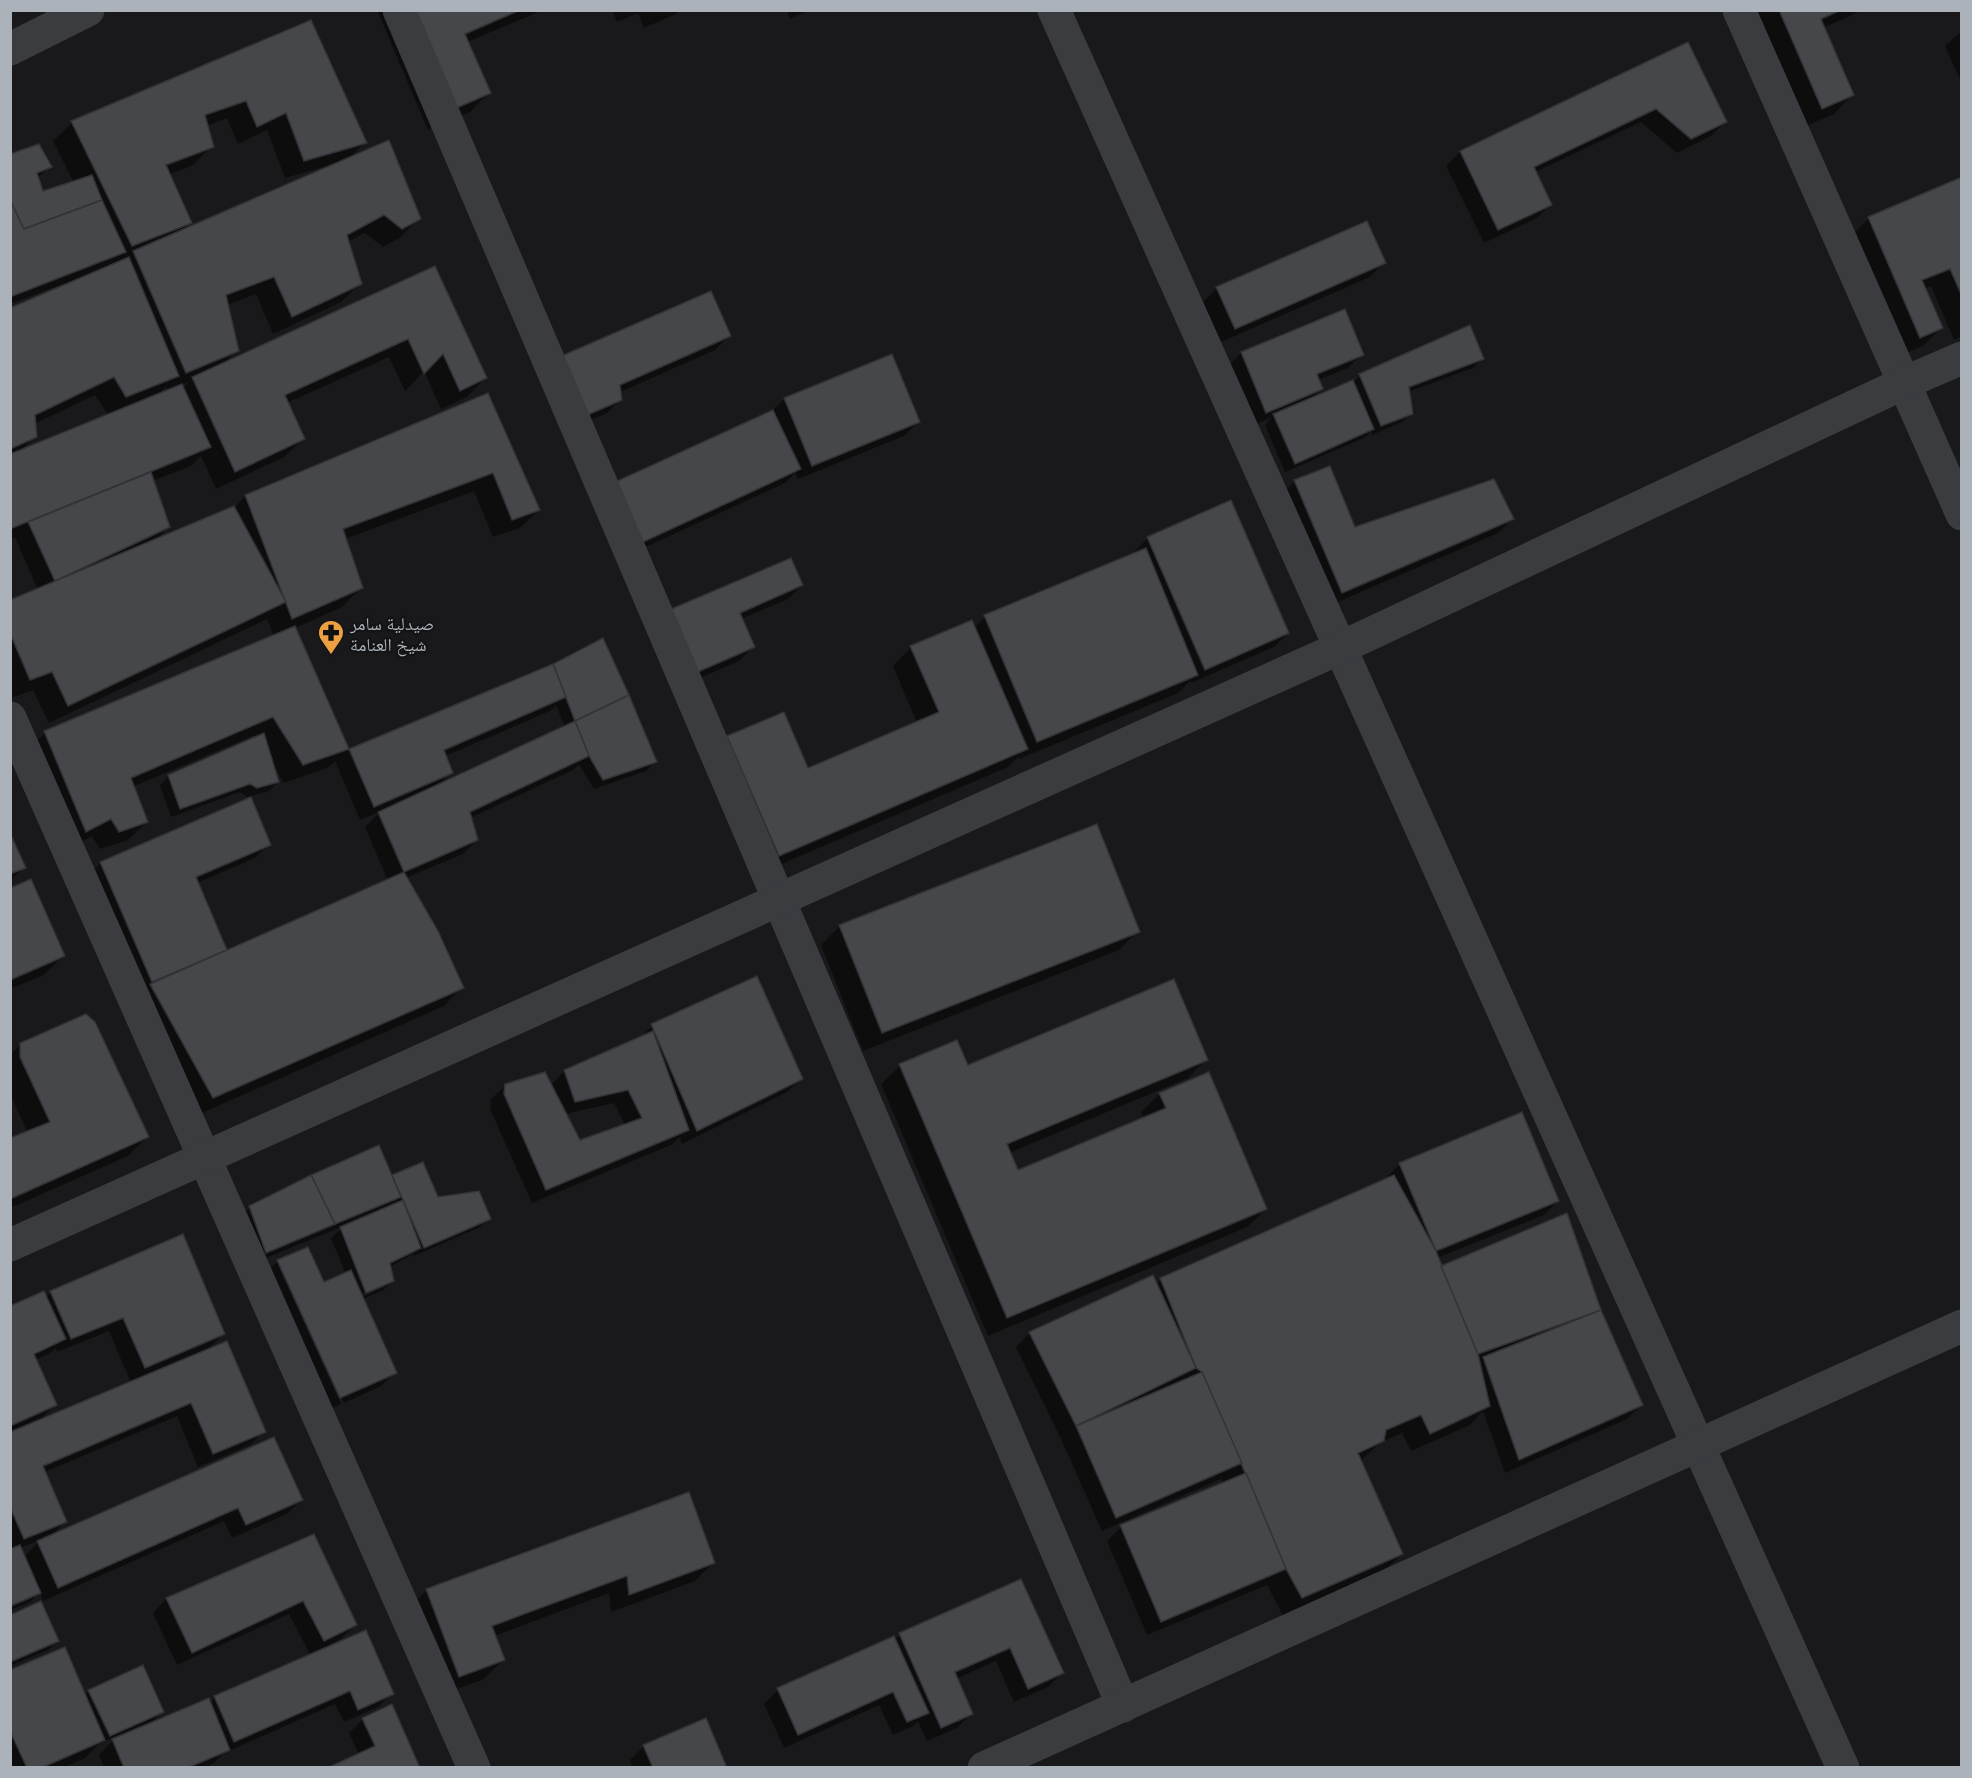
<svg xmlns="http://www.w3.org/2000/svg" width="1972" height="1778" font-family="Lato,'Noto Naskh Arabic',sans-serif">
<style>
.shadow{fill:#0007;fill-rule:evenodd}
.building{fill:#46474b;stroke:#333337;stroke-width:1.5}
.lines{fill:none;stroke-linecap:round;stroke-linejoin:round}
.minor{stroke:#3a3c40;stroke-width:33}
.labels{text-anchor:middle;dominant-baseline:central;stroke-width:4.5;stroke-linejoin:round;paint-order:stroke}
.poi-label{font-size:18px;fill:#acb2ba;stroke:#141416;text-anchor:start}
</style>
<rect width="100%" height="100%" fill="#19191b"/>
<g class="shadow">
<polygon points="377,10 543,10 467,42 489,93 470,112 428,130"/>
<polygon points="612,10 679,10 676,14 644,28 638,13 617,22"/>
<polygon points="787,10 810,10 790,19"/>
<polygon points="1753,10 1863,10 1823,28 1852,95 1834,114 1803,127"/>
<path d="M310 22 365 142 349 159 419 218 401 237 383 247 365 233 347 242 360 284 341 302 273 334 256 294 227 305 237 350 223 364 434 268 485 378 467 397 441 409 424 371 405 391 389 357 287 403 303 439 284 457 216 489 201 456 191 466 152 481 169 527 154 541 234 508 245 496 487 395 539 510 520 528 493 537 474 491 345 539 361 588 342 607 295 628 348 751 553 665 655 762 646 771 594 789 579 764 573 770 470 818 477 840 463 854 405 878 462 987 444 1006 195 1116 87 877 101 863 269 844 255 858 197 883 225 949 221 955 388 881 365 827 381 811 360 820 335 761 329 767 284 783 274 767 278 782 269 791 247 797 240 792 171 817 160 785 169 776 256 738 255 735 132 787 147 822 128 840 100 849 92 836 67 850 26 751 45 733 274 637 267 619 49 723 33 690 11 698 10 602 38 590 15 537 10 539V310L66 285 65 283 10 304V156L50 167 37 178 42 193 74 183 53 141 72 123ZM227 118 238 144 267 130 285 178 327 166 328 168 181 232 190 223 168 175 193 165 212 146 206 126ZM190 381 182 389 181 385ZM166 387 168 391 158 395ZM95 395 108 415 22 450 35 436 34 424ZM556 705 565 728 438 786 451 772 445 756 550 711Z"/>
<polygon points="1962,31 1962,84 1945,46"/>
<polygon points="1687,44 1725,122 1711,136 1677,153 1641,122 1535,172 1551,204 1537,218 1484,243 1446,166 1460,152"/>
<polygon points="1962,179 1962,336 1954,340 1931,286 1924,289 1941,328 1923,346 1901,355 1850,237 1869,218"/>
<polygon points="1384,263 1370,277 1221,342 1203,302 1217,288"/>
<polygon points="729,336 715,350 620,392 621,399 607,413 569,430 544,374"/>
<polygon points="1241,353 1362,354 1348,368 1318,380 1322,389 1311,399 1352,383 1360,376 1482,359 1473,368 1408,392 1411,413 1402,422 1372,435 1371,431 1364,438 1285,472 1265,425 1272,417 1252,426 1227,367"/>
<polygon points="784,399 918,422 904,436 798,479 795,473 785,483 628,555"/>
<polygon points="1295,481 1354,529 1512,519 1498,533 1328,606 1281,495"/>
<polygon points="1148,538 1288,633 1274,647 1191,683 1190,681 1178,693 1019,759 1018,757 1008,767 760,873 710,756 728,737 807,770 917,723 893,666 911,647 974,628 985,617 1135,554 1134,552"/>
<polygon points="802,585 788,599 741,619 753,647 739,661 679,687 656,635"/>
<polygon points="10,837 24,867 10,881"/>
<polygon points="10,889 63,956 44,975 10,989"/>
<polygon points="840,926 1138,931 1119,950 863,1051 821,945"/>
<path d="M756 978 801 1078 787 1092 682 1144 679 1137 673 1144 532 1203 490 1109 491 1099 506 1085 550 1086 564 1071 639 1039 652 1026ZM614 1103 625 1125 579 1141 565 1114Z"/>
<polygon points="21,1044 147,1137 128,1156 10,1208 10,1140 28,1133 10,1094 10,1055"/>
<polygon points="1206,1060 1188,1078 1009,1153 1017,1172 1145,1119 1141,1112 1160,1094 1266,1209 1247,1227 988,1336 881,1084 900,1066 967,1067"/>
<path d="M422 1164 437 1199 489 1218 480 1227 414 1256 413 1254 390 1267 393 1280 383 1290 363 1299 395 1372 381 1386 344 1403 282 1265H278L341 1404 325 1411 264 1275 278 1261 323 1284 346 1274 331 1238 344 1226 256 1262 241 1216 250 1207 391 1177ZM384 1284V1287L359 1298 358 1295Z"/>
<polygon points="1400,1164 1558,1201 1544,1215 1437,1258 1441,1267 1599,1310 1641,1405 1627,1419 1505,1473 1483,1411 1470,1425 1411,1451 1402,1433 1381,1442 1360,1461 1402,1554 1383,1572 1283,1616 1267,1585 1147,1635 1107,1541 1121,1527 1223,1484 1221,1479 1102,1531 1062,1441 1016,1347 1030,1333 1152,1277 1156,1284 1161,1279 1387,1180 1386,1178"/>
<path d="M51 1292 224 1334 206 1351 264 1431 250 1445 198 1467 177 1416 45 1472 66 1521 50 1537 273 1439 301 1500 287 1514 232 1538 224 1521 43 1601 40 1592 30 1602 10 1610V1608L30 1599V1596L10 1604V1307L46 1297ZM109 1331 131 1383 38 1422 55 1405 35 1360 50 1353 56 1348 57 1352ZM40 1540 24 1557 20 1548Z"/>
<polygon points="313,1536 355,1625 341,1639 331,1644 392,1693 378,1707 344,1722 335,1704 224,1753 214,1763 204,1768 104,1768 99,1755 116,1737 100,1743 85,1758 63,1768 10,1768 10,1671 84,1696 89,1691 163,1711 149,1725 209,1703 215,1698 311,1656 289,1614 177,1665 153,1613 166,1599"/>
<polygon points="713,1563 695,1581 611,1612 609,1593 494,1636 503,1660 484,1679 440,1695 408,1609 427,1590"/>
<polygon points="1020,1581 1062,1673 1048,1687 1014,1702 996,1661 956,1679 971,1714 957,1728 927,1741 918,1721 913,1726 893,1735 879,1705 784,1748 764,1704 778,1690 893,1638 894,1640 900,1635"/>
<polygon points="10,1616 57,1641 48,1650 10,1666"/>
<polygon points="363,1719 419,1768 359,1755 349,1733"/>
<polygon points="644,1746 725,1768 633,1768 630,1760"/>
</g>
<g class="building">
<polygon points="404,10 520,10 465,34 491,93 447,112"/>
<polygon points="1779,10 1841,10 1821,19 1854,95 1822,109"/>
<polygon points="311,20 367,143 304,161 286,113 257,127 246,101 205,115 214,147 166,165 192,223 132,246 71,121"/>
<polygon points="1688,42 1727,122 1691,139 1656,109 1534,167 1552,205 1498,230 1460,151"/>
<polygon points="389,140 421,219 402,229 384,215 347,235 362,284 292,317 274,277 226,295 239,351 186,373 133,251"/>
<polygon points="39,144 52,167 37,173 43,191 92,175 102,200 24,229 10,200 10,154"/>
<polygon points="1962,177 1962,296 1950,269 1922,280 1943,328 1920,338 1868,217"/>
<polygon points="10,200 24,229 102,200 126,252 10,297"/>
<polygon points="1367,221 1386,263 1235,329 1216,287"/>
<polygon points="129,257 179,376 126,397 114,377 35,415 37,437 10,449 10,308"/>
<polygon points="435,266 487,378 460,391 443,354 424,374 408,339 285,395 305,439 235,472 192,377"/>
<polygon points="711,291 731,336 620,385 622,400 583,417 557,358"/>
<polygon points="1345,309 1364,355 1317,374 1323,389 1266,413 1241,352"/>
<polygon points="1470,325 1484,359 1409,387 1413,414 1381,426 1359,374"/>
<polygon points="892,354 920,422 812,466 784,398"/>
<polygon points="1353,380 1374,429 1295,464 1273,414"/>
<polygon points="182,384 211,447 10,529 10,454"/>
<polygon points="488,393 540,510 512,520 493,473 343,529 363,588 292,619 245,495"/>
<polygon points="773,410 801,469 643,542 615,482"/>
<polygon points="1330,466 1355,527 1494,479 1514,519 1342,593 1294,480"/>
<polygon points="151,472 170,527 55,581 28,522"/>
<polygon points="1231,500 1289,633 1205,670 1147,537"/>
<polygon points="234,506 286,602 68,706 52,672 30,680 10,633 10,600"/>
<polygon points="1146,548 1198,675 1037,742 984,615"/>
<polygon points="791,558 803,585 740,613 755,647 693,674 669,610"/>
<polygon points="972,620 1028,749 779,856 727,736 784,712 808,768 939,712 910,646"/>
<polygon points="295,626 349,749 303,765 273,717 131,778 148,822 119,832 111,819 86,832 44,731"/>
<polygon points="603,638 629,695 575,721 553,664"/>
<polygon points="553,664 566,697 444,750 453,773 374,807 349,749"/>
<polygon points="629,695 657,762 603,780 589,756 575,721"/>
<polygon points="575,721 589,756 470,812 478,840 404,872 378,812"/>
<polygon points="264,733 279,782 257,788 250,784 180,809 168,775"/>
<polygon points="251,797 271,845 196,877 227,950 152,982 100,862"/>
<polygon points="1097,824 1140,932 882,1033 839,925"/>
<polygon points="10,833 26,868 10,874"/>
<polygon points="404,872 438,931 464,988 213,1098 150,984"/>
<polygon points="31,879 65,956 10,980 10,888"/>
<polygon points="757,976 803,1079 697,1131 651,1024"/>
<polygon points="1174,979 1208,1060 1007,1144 1018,1170 1166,1108 1159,1093 1209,1072 1267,1209 1007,1318 899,1064 957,1040 968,1065"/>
<polygon points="86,1014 95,1022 149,1137 10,1199 10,1138 50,1122 20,1057 20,1043"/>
<polygon points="653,1031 689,1130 546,1190 504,1094 505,1084 545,1072 580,1140 642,1118 628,1090 575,1102 564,1070"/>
<polygon points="1522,1112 1559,1201 1436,1251 1399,1163"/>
<polygon points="379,1145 401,1197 335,1224 311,1175"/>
<polygon points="423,1162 438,1197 479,1191 491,1219 424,1248 392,1175"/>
<polygon points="311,1175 335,1224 266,1253 249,1206"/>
<polygon points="1394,1175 1436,1251 1478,1354 1490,1406 1430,1434 1421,1415 1386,1430 1384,1441 1358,1453 1403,1554 1302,1598 1286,1569 1202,1372 1196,1368 1160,1278"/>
<polygon points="403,1200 421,1248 390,1263 394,1281 366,1293 340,1227"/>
<polygon points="1567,1213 1601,1310 1478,1354 1441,1266"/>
<polygon points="183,1234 225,1334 145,1368 123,1318 71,1339 50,1291"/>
<polygon points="308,1247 324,1282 351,1270 397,1373 340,1398 277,1260"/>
<polygon points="1153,1275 1196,1368 1076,1426 1029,1332"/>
<polygon points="44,1291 66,1339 34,1354 57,1405 10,1426 10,1306"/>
<polygon points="1601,1310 1643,1405 1519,1460 1483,1357"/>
<polygon points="227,1341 266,1432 213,1454 191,1403 43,1466 67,1522 24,1539 10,1507 10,1432"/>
<polygon points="1202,1372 1242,1463 1116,1518 1076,1426"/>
<polygon points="274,1437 303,1500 246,1525 238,1508 58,1588 37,1541"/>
<polygon points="1246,1473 1286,1569 1161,1622 1120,1525"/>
<polygon points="689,1492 715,1563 629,1595 627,1576 492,1626 505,1660 459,1677 426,1589"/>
<polygon points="314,1534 357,1625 324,1641 303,1601 192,1653 166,1598"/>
<polygon points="20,1545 41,1593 10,1606 10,1549"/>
<polygon points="1021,1579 1064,1673 1028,1689 1010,1648 955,1672 973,1714 941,1728 899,1633"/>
<polygon points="41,1601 59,1641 10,1662 10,1615"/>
<polygon points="366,1630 394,1694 358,1710 350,1691 234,1742 214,1696"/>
<polygon points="894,1636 929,1713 907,1722 893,1692 798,1735 777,1688"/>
<polygon points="65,1647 105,1740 41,1768 27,1768 10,1731 10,1670"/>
<polygon points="143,1665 164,1712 110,1736 88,1690"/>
<polygon points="209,1698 230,1750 187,1768 124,1768 112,1739"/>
<polygon points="392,1704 420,1768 327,1768 375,1746 362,1718"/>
<polygon points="706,1718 727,1768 653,1768 643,1745"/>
</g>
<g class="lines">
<g class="minor">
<polyline points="399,10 1123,1706"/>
<polyline points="1054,10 1843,1768"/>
<polyline points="1739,10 1962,514"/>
<polyline points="10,49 88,10"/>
<polyline points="10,718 474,1768"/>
<polyline points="10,1245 1340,648 1904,383 1962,358"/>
<polyline points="984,1768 1962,1326"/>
</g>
</g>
<defs>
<symbol id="pharmacy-pin" viewBox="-11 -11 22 30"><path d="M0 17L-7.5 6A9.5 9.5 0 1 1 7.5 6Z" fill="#eca040" stroke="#141416"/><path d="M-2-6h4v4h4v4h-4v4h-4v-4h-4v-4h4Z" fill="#111"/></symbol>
</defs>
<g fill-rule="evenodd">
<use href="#pharmacy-pin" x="316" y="618" width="30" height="40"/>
</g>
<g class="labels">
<g class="poi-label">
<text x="350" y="623">صيدلية سامر<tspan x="350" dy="21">شيخ العنامة</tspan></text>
</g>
</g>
<rect width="1972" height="1778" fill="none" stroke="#acb2ba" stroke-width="24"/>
</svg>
